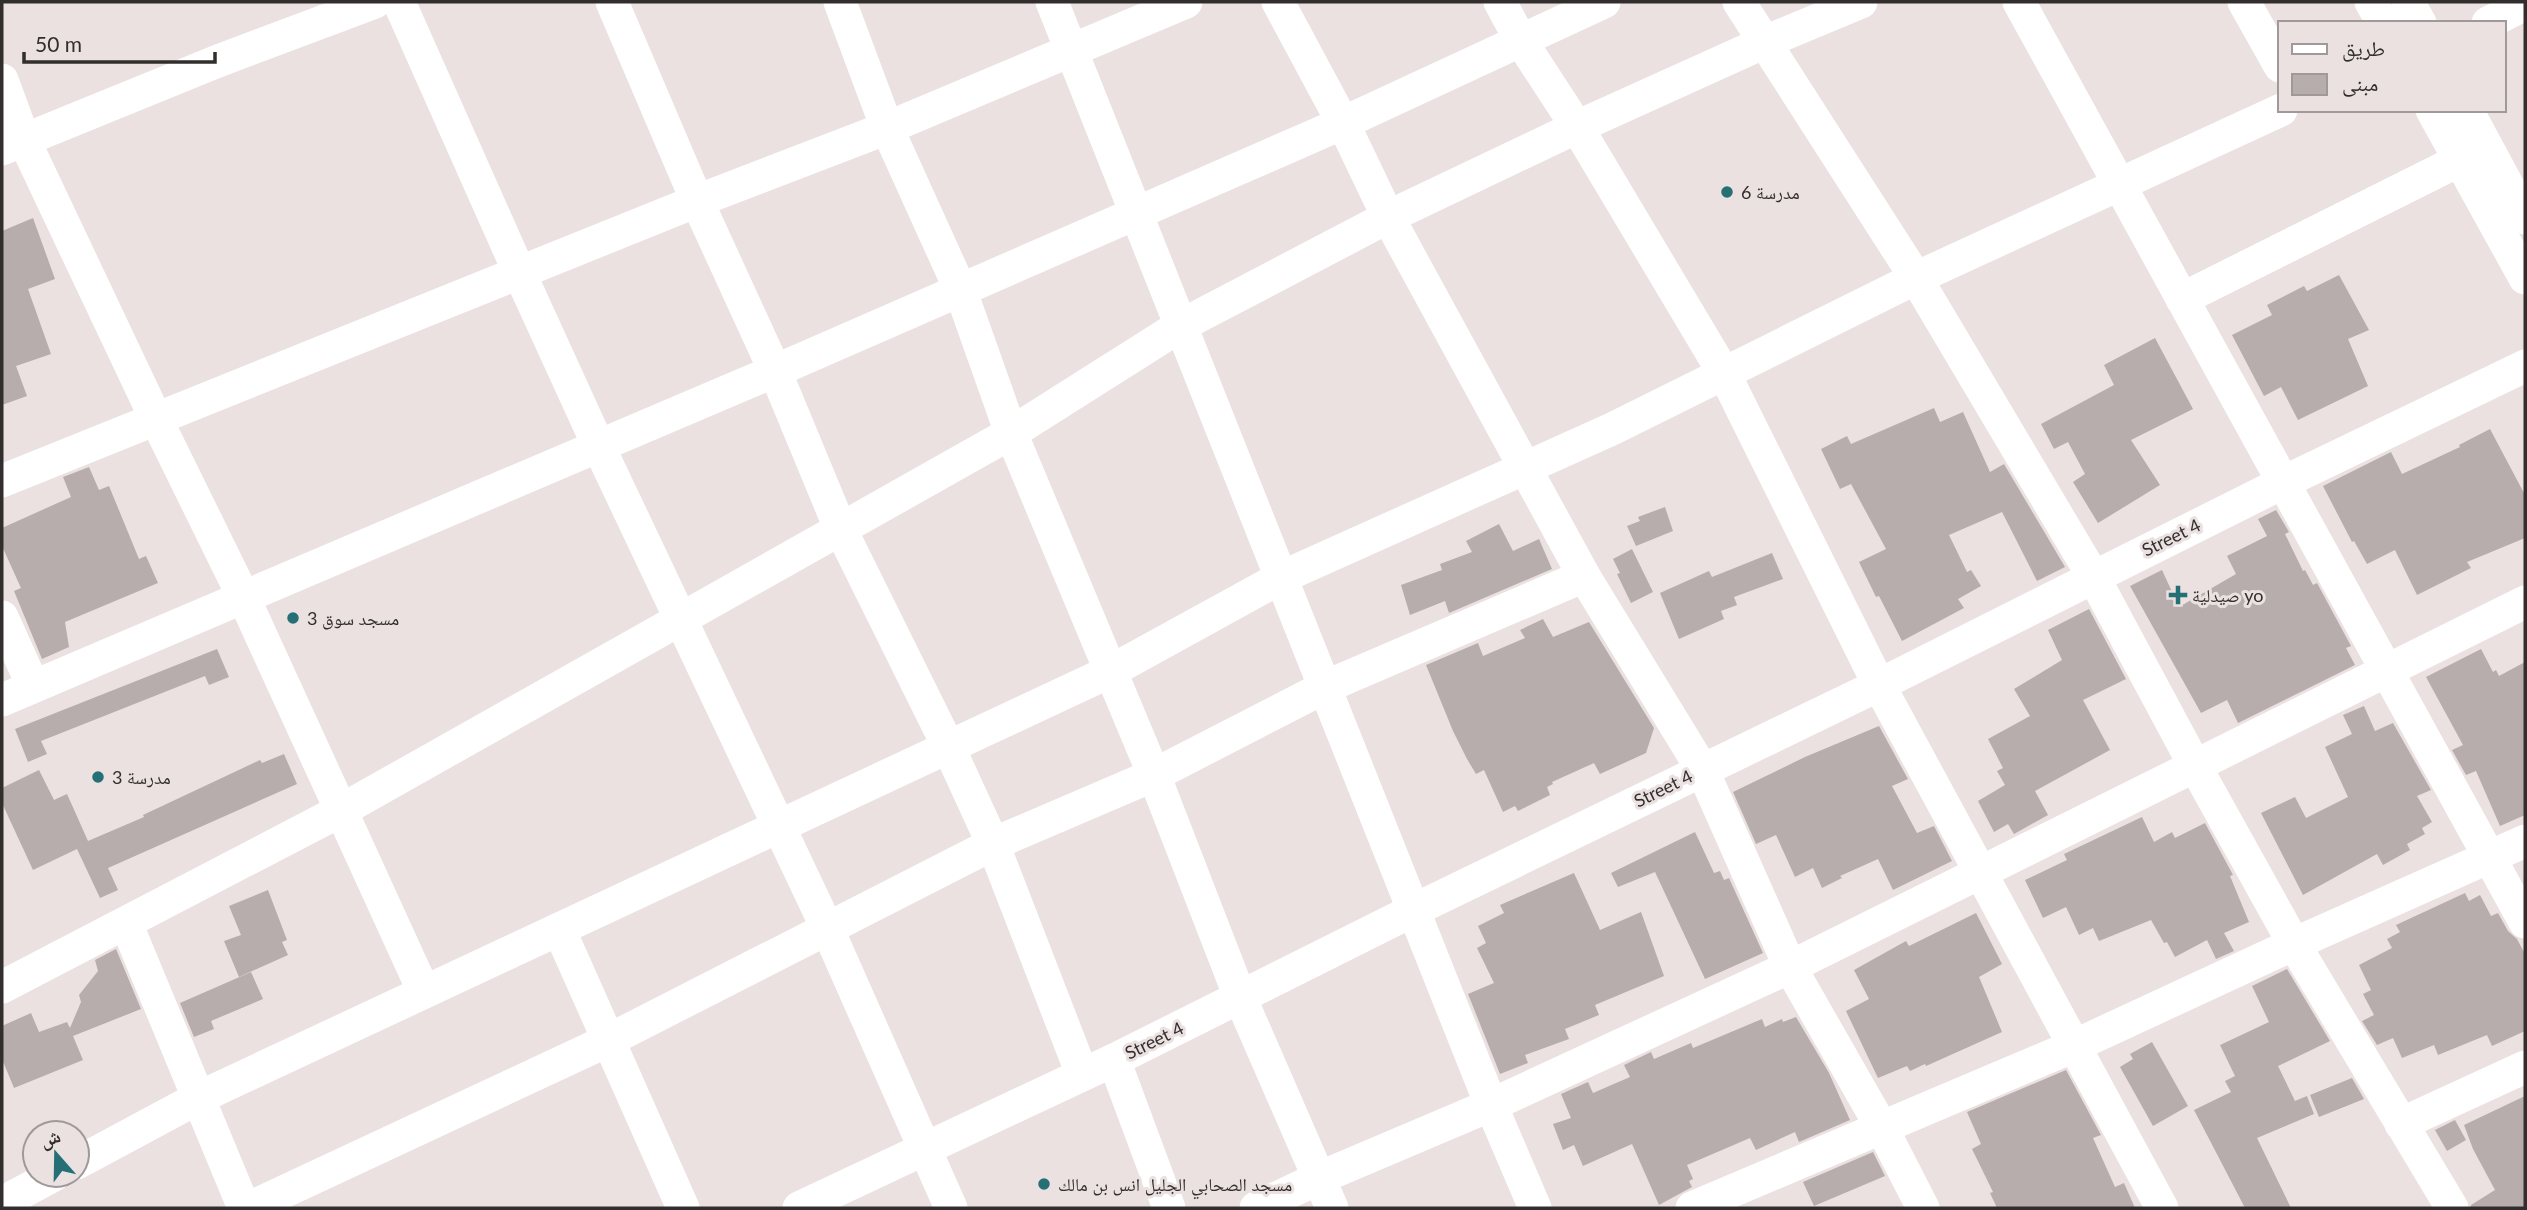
<svg xmlns="http://www.w3.org/2000/svg" width="2527" height="1210" font-family="Lato,'Noto Naskh Arabic',sans-serif">
<style>
.building{fill:#b6adac}
.lines{fill:none;stroke-linecap:round;stroke-linejoin:round}
.minor{stroke:#fff;stroke-width:33}
.poi-dot{fill:#256f76;stroke:#eae1e0;stroke-width:2.5}
.labels{text-anchor:middle;dominant-baseline:central;stroke-width:6;stroke-linejoin:round;paint-order:stroke}
.poi-label{font-size:18px;fill:#322e2e;stroke:#eae1e0;text-anchor:start}
.street-label{font-size:18px;fill:#322e2e;stroke:#eae1e0}
</style>
<rect width="100%" height="100%" fill="#eae1e0"/>
<g class="building">
<polygon points="33,218 55,279 28,289 51,354 16,366 27,396 2,405 2,231"/>
<polygon points="2339,275 2369,330 2348,339 2368,386 2298,420 2281,387 2264,396 2232,335 2272,315 2267,305 2304,286 2307,291"/>
<polygon points="2155,338 2193,409 2131,440 2160,485 2098,523 2073,482 2085,474 2068,442 2054,449 2041,424 2114,385 2104,365"/>
<polygon points="1934,408 1940,422 1963,412 1990,472 2004,464 2065,567 2037,581 2002,512 1949,535 1967,572 1971,570 1981,586 1958,599 1964,608 1902,641 1879,596 1876,597 1859,562 1886,549 1851,484 1840,489 1821,449 1847,436 1851,444"/>
<polygon points="2490,429 2525,495 2525,538 2467,562 2471,568 2417,595 2395,550 2367,564 2354,541 2352,542 2323,486 2391,452 2402,474 2460,447 2459,445"/>
<polygon points="89,467 99,490 109,486 139,559 146,556 158,583 65,622 69,647 42,659 14,591 21,588 2,546 2,528 71,497 63,477"/>
<polygon points="1665,507 1673,531 1636,546 1627,526 1640,521 1638,517"/>
<polygon points="2276,510 2289,532 2285,534 2303,571 2305,570 2313,585 2317,583 2351,646 2346,648 2355,665 2238,723 2227,700 2201,713 2130,586 2162,570 2179,607 2236,574 2227,556 2267,536 2258,519"/>
<polygon points="1499,524 1513,551 1539,539 1552,569 1449,613 1445,601 1410,615 1401,585 1442,570 1440,564 1472,552 1466,541"/>
<polygon points="1632,549 1653,592 1631,603 1617,574 1620,573 1613,559"/>
<polygon points="1772,553 1783,579 1734,597 1737,605 1721,611 1724,619 1679,639 1660,593 1709,571 1712,577"/>
<polygon points="2089,609 2126,679 2083,700 2110,750 2035,791 2048,815 2014,834 2008,824 1994,832 1978,801 2005,785 1997,771 2003,768 1988,739 2030,716 2014,689 2062,660 2048,630"/>
<polygon points="1543,619 1553,637 1589,622 1654,728 1646,753 1600,774 1594,763 1552,782 1553,784 1547,787 1550,795 1518,811 1515,806 1503,812 1484,770 1476,774 1467,759 1453,731 1426,665 1478,643 1483,656 1525,638 1520,630"/>
<polygon points="217,649 229,677 209,685 205,676 41,741 47,754 28,762 15,729"/>
<polygon points="2481,649 2493,672 2496,670 2499,676 2525,662 2525,815 2500,826 2476,771 2466,775 2452,750 2463,745 2426,677"/>
<polygon points="2364,706 2375,731 2393,723 2431,790 2417,796 2432,822 2422,828 2425,834 2407,844 2410,850 2383,865 2377,854 2303,895 2261,813 2295,797 2306,818 2348,797 2325,747 2352,734 2343,715"/>
<polygon points="1879,726 1908,779 1892,786 1917,833 1934,826 1952,861 1893,890 1878,859 1840,876 1842,878 1822,888 1813,868 1795,877 1776,835 1756,844 1733,792 1805,757"/>
<polygon points="284,754 297,784 108,868 118,890 100,898 77,849 33,870 2,803 2,788 39,770 54,800 67,794 88,841 144,817 143,815 260,760 262,763"/>
<polygon points="2142,817 2154,842 2172,832 2175,838 2205,823 2233,875 2230,876 2249,922 2224,933 2234,951 2216,959 2207,940 2175,957 2167,942 2164,943 2151,920 2099,941 2093,928 2079,935 2066,907 2043,918 2025,880 2067,860 2064,854"/>
<polygon points="1695,832 1714,873 1720,871 1724,880 1729,878 1763,953 1705,979 1655,872 1618,887 1611,873"/>
<polygon points="1574,873 1600,930 1641,912 1664,976 1595,1005 1599,1015 1565,1029 1569,1039 1525,1055 1528,1063 1500,1074 1468,994 1494,983 1477,948 1486,943 1478,926 1504,913 1500,905"/>
<polygon points="268,890 287,940 282,942 288,955 239,977 224,941 241,935 229,906"/>
<polygon points="2465,893 2469,901 2480,895 2491,916 2498,913 2508,931 2517,939 2525,954 2525,1031 2492,1046 2487,1035 2438,1055 2434,1045 2402,1058 2393,1038 2377,1045 2362,1021 2374,1015 2363,994 2371,990 2359,965 2392,948 2387,939 2400,932 2396,925"/>
<polygon points="1976,913 2002,964 1979,977 2002,1032 1926,1066 1925,1064 1910,1071 1907,1066 1878,1078 1846,1011 1869,999 1854,970 1906,941 1909,946"/>
<polygon points="116,949 141,1009 73,1036 83,1060 14,1088 2,1059 2,1026 31,1013 39,1032 67,1022 70,1028 81,1002 79,995 98,971 95,960"/>
<polygon points="2287,969 2330,1041 2278,1066 2295,1101 2307,1096 2314,1114 2257,1138 2291,1208 2245,1208 2194,1110 2231,1092 2225,1081 2235,1076 2220,1045 2269,1022 2252,986"/>
<polygon points="251,972 263,999 211,1021 214,1029 194,1037 180,1003"/>
<polygon points="1796,1017 1829,1073 1850,1120 1799,1142 1795,1132 1756,1150 1750,1138 1687,1165 1693,1179 1689,1181 1692,1187 1659,1205 1632,1144 1583,1166 1574,1145 1563,1150 1553,1124 1571,1118 1561,1094 1588,1082 1593,1093 1630,1077 1624,1065 1651,1052 1654,1059 1691,1043 1693,1048 1762,1019 1765,1027 1782,1019 1783,1022"/>
<polygon points="2152,1042 2188,1106 2153,1126 2120,1067 2133,1059 2130,1054"/>
<polygon points="2066,1070 2101,1135 2093,1138 2115,1187 2124,1183 2135,1208 1997,1208 1990,1193 1993,1192 1972,1149 1981,1144 1967,1112"/>
<polygon points="2352,1078 2364,1099 2319,1117 2310,1095"/>
<polygon points="2525,1096 2525,1208 2471,1208 2471,1205 2495,1190 2473,1149 2464,1125"/>
<polygon points="2455,1120 2466,1140 2447,1151 2435,1130"/>
<polygon points="1873,1152 1885,1176 1814,1206 1803,1182"/>
</g>
<g class="lines">
<g class="minor">
<polyline points="399,2 520,274 599,447 828,930 951,1208"/>
<polyline points="612,2 697,201 775,371 840,528 948,746 993,844 1082,1074"/>
<polyline points="840,2 887,128 960,289 1011,433 1154,775 1240,997 1332,1208"/>
<polyline points="1052,2 1491,1105 1535,1208"/>
<polyline points="1278,2 1343,123 1388,217 1584,576 1702,769 1790,967 1882,1128 1923,1208"/>
<polyline points="1500,2 1521,41 1577,127 1725,375 1879,685 2162,1208"/>
<polyline points="1739,2 1916,278 2093,576 2195,766 2294,944 2452,1208"/>
<polyline points="2019,2 2525,922"/>
<polyline points="2244,2 2280,66"/>
<polyline points="2371,2 2383,23"/>
<polyline points="2408,2 2420,23"/>
<polyline points="2488,23 2525,4"/>
<polyline points="2,80 24,140 156,419 243,596 424,992"/>
<polyline points="2432,110 2525,278"/>
<polyline points="2467,110 2525,218"/>
<polyline points="2,149 218,61 375,2"/>
<polyline points="2182,299 2460,160"/>
<polyline points="2,481 697,201 887,128 1186,2"/>
<polyline points="2,617 33,686"/>
<polyline points="2,700 775,371 1343,123 1604,2"/>
<polyline points="126,923 244,1208"/>
<polyline points="559,929 683,1208"/>
<polyline points="2,987 340,811 1011,433 1180,326 1388,217 1577,127 1765,42 1861,2"/>
<polyline points="1114,1060 1169,1208"/>
<polyline points="2401,1124 2525,1067"/>
<polyline points="77,1163 198,1098 1111,671 1282,577 1612,429 1916,278 2281,110"/>
<polyline points="2,1203 54,1175"/>
<polyline points="249,1208 609,1040 993,844 1154,775 1325,687 1584,576"/>
<polyline points="799,1208 1114,1060 1414,910 1879,685 2282,483 2525,366"/>
<polyline points="1256,1208 1319,1178 1491,1105 1790,967 2525,602"/>
<polyline points="1692,1208 2074,1046 2294,944 2525,841"/>
</g>
</g>
<g class="poi-dot">
<circle cx="1727" cy="192" r="7"/>
<path d="M2174.5 584.5h7v7h7v7h-7v7h-7v-7h-7v-7h7z"/>
<circle cx="293" cy="618" r="7"/>
<circle cx="98" cy="777" r="7"/>
<circle cx="1044" cy="1184" r="7"/>
</g>
<g class="labels">
<g class="poi-label">
<text x="1741" y="192">مدرسة 6</text>
<text x="2192" y="595">صيدلية yo</text>
<text x="307" y="618">مسجد سوق 3</text>
<text x="112" y="777">مدرسة 3</text>
<text x="1058" y="1184">مسجد الصحابي الجليل انس بن مالك</text>
</g>
<g class="street-label">
<text transform="translate(2171 537) rotate(-26)">Street 4</text>
<text transform="translate(1663 788) rotate(-26)">Street 4</text>
<text transform="translate(1154 1040) rotate(-26)">Street 4</text>
</g>
</g>
<rect width="2527" height="1210" fill="none" stroke="#322e2e" stroke-width="7"/>
<rect x="2278" y="21" width="228" height="91" fill="#eae1e0" stroke="#a09999" stroke-width="2"/>
<rect x="2292" y="44" width="35" height="10" fill="#ffffff" stroke="#a09999" stroke-width="2"/>
<text x="2342" y="56" font-size="21" fill="#322e2e">طريق</text>
<rect x="2292" y="74" width="35" height="21" fill="#b6adac" stroke="#a09999" stroke-width="2"/>
<text x="2342" y="91" font-size="21" fill="#322e2e">مبنى</text>
<g transform="translate(56 1154) rotate(340)"><circle r="33" fill="#eae1e0" stroke="#a09999" stroke-width="2"/>
<path d="M0-5L12 26L0 18L-12 26Z" fill="#256f76"/>
<text y="-10" font-size="19" font-weight="bold" text-anchor="middle" fill="#322e2e">ش</text>
</g>
<path d="M24 52v10h191v-10" fill="none" stroke="#322e2e" stroke-width="3.5"/>
<text x="35" y="52" font-size="21" fill="#322e2e" stroke="#eae1e0" stroke-width="5" paint-order="stroke">50 m</text>
</svg>
